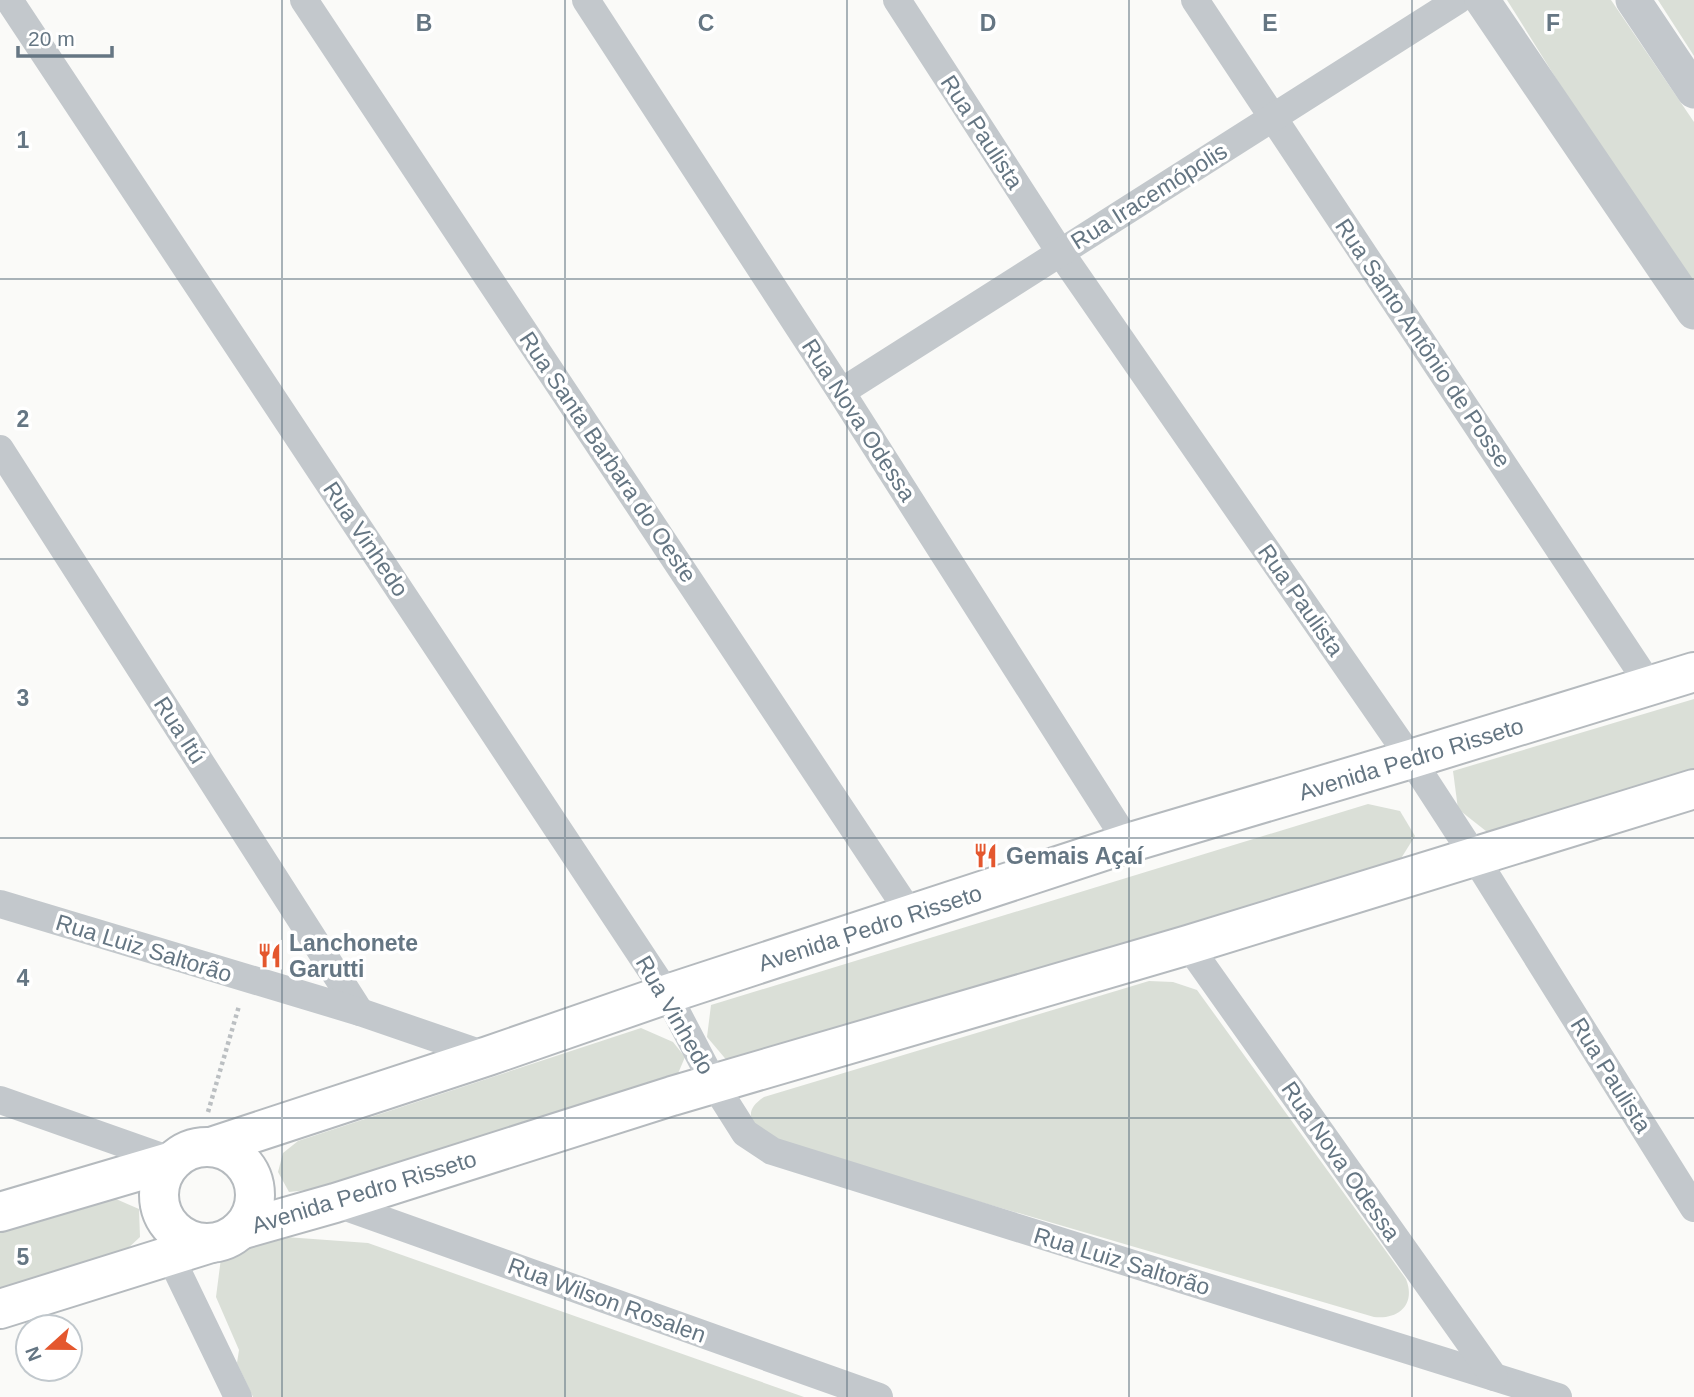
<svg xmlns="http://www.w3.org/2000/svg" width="1694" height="1397" font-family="Helvetica,sans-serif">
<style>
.green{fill:#dadfd7}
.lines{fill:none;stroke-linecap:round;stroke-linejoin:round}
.primary-casing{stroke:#b5babe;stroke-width:42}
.path{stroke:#bbbfc2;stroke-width:4.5;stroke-dasharray:3.5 3.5;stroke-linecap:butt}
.minor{stroke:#c3c8cc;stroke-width:28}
.tertiary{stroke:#c3c8cc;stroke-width:35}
.primary{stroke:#fff;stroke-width:38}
.grid{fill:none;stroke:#657683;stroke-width:2;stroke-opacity:0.55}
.labels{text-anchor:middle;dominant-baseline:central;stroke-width:7;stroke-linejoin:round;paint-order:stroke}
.street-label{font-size:23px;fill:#657683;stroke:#fff}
.poi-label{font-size:23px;font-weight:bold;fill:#657683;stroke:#fff;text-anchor:start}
.grid-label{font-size:23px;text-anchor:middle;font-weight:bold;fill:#657683;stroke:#fff;stroke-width:7;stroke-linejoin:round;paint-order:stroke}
</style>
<rect width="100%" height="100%" fill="#fafaf8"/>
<g class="green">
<polygon points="1507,0 1611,0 1694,122 1694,287 1609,163"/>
<polygon points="1658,0 1694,0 1694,56"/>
<polygon points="1694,699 1694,772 1491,835 1458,809 1453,771"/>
<polygon points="1368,804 1400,811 1415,836 1400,860 1016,981 729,1063 707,1037 711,1005"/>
<path d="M1149 981 1173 982 1197 990 1406 1279C1416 1304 1399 1320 1374 1317L762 1138C751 1121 743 1111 764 1097Z"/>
<polygon points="641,1028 673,1042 685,1057 674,1083 327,1188 289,1192 278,1172 283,1153 298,1141"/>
<polygon points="109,1196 139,1209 140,1237 126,1250 0,1291 0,1229"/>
<polygon points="272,1236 368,1243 804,1397 253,1397 237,1363 239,1350 216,1297 221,1258"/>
</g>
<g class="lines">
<defs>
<g id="primary">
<polyline points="211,1147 488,1056 667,994 1128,843 1411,759 1694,672"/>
<circle cx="207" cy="1195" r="48"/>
<polyline points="0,1212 173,1161"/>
<polyline points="240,1230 335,1203 672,1096 1188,945 1694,789"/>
<polyline points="0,1309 211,1243"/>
</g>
</defs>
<use href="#primary" class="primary-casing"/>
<polyline class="path" points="208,1112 239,1006"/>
<g class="minor">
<polyline points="9,0 667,994 714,1084 745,1133 772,1151 1558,1397"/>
<polyline points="304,0 911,915"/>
<polyline points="586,0 841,392 1128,843"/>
<polyline points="897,0 1060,252 1411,759 1474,856 1694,1208"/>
<polyline points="1195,0 1650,686"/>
<polyline points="841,392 1458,0"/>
<polyline points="0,449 360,1012"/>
<polyline points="0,904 360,1012 488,1056"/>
<polyline points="1188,945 1494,1377"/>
<polyline points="0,1100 173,1161"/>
<polyline points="335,1203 879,1397"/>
<polyline points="170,1256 238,1397"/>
</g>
<g class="tertiary">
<polyline points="1482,0 1694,312"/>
<polyline points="1633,0 1694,91"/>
</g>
<use href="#primary" class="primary"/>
</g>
<path class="grid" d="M282 0V1397M565 0V1397M847 0V1397M1129 0V1397M1412 0V1397M0 279H1694M0 559H1694M0 838H1694M0 1118H1694"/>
<defs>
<symbol id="restaurant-bare" viewBox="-9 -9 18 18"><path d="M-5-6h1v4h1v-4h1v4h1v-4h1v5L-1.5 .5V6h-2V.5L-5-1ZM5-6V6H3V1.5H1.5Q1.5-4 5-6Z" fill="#e4572e" stroke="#fff" stroke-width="2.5" paint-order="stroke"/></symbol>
</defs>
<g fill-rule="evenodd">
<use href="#restaurant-bare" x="968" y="838" width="35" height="35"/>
<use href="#restaurant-bare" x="252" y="938" width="35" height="35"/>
</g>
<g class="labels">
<g class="street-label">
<text transform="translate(982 132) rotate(57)">Rua Paulista</text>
<text transform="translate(1149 196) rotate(-32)">Rua Iracemópolis</text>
<text transform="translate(1423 343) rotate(56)">Rua Santo Antônio de Posse</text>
<text transform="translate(859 420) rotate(57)">Rua Nova Odessa</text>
<text transform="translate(608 457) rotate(56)">Rua Santa Barbara do Oeste</text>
<text transform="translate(366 539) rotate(56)">Rua Vinhedo</text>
<text transform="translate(1301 600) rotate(55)">Rua Paulista</text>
<text transform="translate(180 730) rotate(57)">Rua Itú</text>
<text transform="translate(1411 759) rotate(-17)">Avenida Pedro Risseto</text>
<text transform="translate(870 928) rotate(-18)">Avenida Pedro Risseto</text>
<text transform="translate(144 948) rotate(17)">Rua Luiz Saltorão</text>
<text transform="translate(675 1015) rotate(60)">Rua Vinhedo</text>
<text transform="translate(1611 1075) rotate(58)">Rua Paulista</text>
<text transform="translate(1341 1161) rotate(55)">Rua Nova Odessa</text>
<text transform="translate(364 1192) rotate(-17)">Avenida Pedro Risseto</text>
<text transform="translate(1122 1261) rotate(17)">Rua Luiz Saltorão</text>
<text transform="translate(607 1300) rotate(20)">Rua Wilson Rosalen</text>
</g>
<g class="poi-label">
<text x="1006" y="856">Gemais Açaí</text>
<text x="289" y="943">Lanchonete<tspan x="289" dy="26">Garutti</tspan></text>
</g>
</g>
<g class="grid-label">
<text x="424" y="31">B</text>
<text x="706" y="31">C</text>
<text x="988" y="31">D</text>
<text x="1270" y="31">E</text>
<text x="1553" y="31">F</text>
<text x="23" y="148">1</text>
<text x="23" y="427">2</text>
<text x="23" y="706">3</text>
<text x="23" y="986">4</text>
<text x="23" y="1265">5</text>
</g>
<g transform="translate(49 1348) rotate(249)"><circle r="33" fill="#ffffff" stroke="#c1c8cd" stroke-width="2"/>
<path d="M0-5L12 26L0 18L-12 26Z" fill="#e4572e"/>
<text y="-10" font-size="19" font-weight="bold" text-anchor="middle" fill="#657683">N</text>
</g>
<path d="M18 46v10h94v-10" fill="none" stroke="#657683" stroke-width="3.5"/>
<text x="28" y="46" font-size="21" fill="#657683" stroke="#ffffff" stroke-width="5" paint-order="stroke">20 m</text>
</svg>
